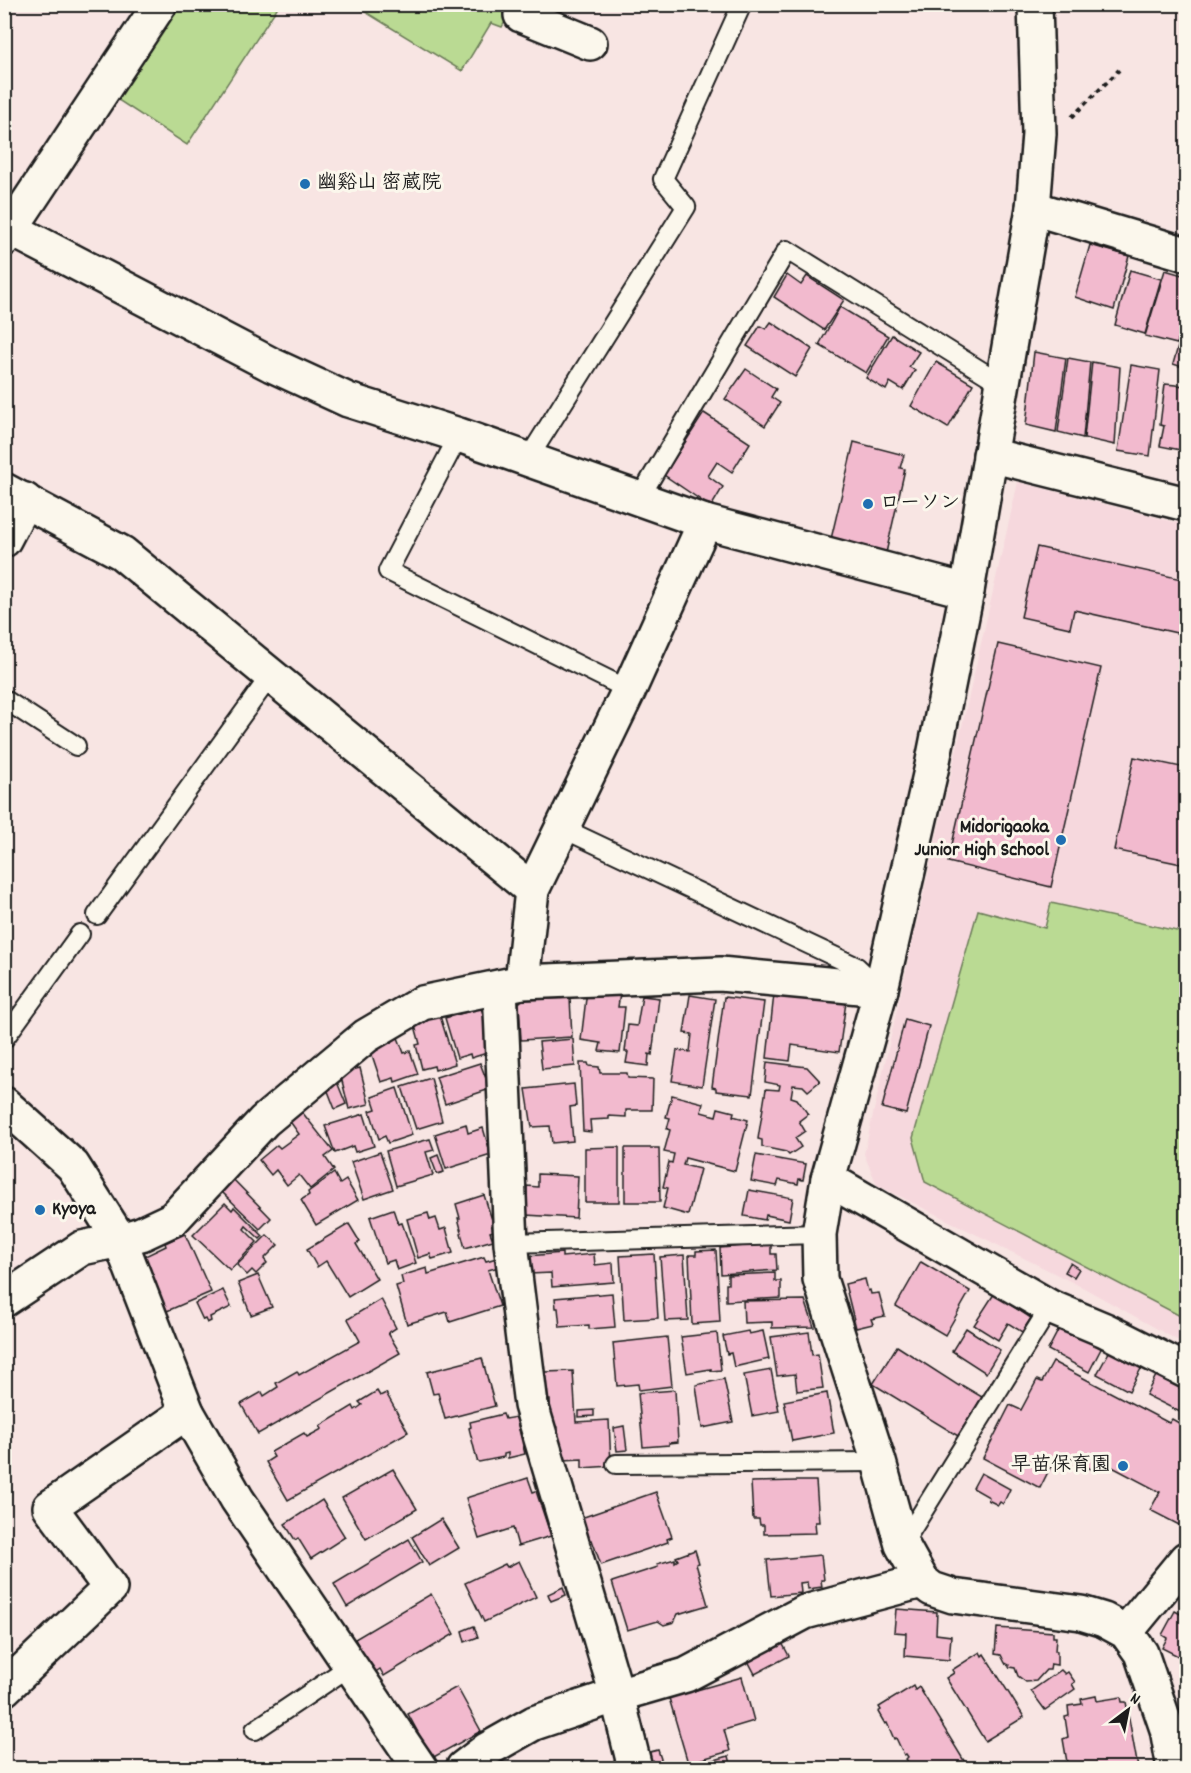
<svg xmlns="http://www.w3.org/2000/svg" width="1191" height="1773" font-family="Dekko,'Klee One',sans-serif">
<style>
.built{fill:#f6d8dd}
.green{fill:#bada93;stroke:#6b7b58;stroke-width:1.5}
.building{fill:#f2bace;stroke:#1c1c1c;stroke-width:1.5}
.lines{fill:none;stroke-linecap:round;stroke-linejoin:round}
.service-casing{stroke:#1c1c1c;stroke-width:22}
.minor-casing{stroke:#1c1c1c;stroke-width:38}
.tertiary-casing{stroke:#1c1c1c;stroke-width:38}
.path{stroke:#1c1c1c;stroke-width:4;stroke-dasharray:4.5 4.5;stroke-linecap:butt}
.service{stroke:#fbf7ec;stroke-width:18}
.minor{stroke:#fbf7ec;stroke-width:33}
.tertiary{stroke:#fbf7ec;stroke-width:33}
.poi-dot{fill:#1f6fb2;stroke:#fbf7ec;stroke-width:2}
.labels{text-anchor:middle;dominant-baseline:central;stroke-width:6;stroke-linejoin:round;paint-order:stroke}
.poi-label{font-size:20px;font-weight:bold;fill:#1c1c1c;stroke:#fbf7ec;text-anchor:start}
</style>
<rect width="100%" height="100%" fill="#f8e5e3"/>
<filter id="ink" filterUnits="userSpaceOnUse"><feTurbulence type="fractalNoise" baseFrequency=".0167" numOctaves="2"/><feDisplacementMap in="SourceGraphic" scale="12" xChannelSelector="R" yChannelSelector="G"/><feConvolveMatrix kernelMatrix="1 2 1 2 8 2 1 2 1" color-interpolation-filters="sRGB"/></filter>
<g filter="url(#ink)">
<polygon class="built" points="1018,482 1186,525 1186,1345 1084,1288 877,1185 864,1154"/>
<g class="green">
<polygon points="168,5 279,5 187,145 109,94"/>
<polygon points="354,5 514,5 502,27 491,23 462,71"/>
<polygon points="1051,903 1186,933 1186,1319 925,1182 913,1138 978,910 1045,928"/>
</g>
<g class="building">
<polygon points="1090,245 1129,256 1114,310 1075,297"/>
<polygon points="1130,270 1161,279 1145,334 1115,325"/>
<polygon points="1165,270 1186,276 1186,310 1177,344 1145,336"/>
<polygon points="787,275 801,285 807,276 844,300 824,330 774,297"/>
<polygon points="840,307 888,336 866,373 819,345"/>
<polygon points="1186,319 1186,368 1173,364"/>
<polygon points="771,322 812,349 795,377 747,346 760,326 766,329"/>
<polygon points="892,335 919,352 909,367 915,370 903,390 890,382 886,390 866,378"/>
<polygon points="1034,352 1066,358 1056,432 1026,425"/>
<polygon points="1068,358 1090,362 1083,438 1058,432"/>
<polygon points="936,362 973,384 948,428 911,406"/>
<polygon points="1092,362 1120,367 1115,445 1084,438"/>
<polygon points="1131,365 1160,370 1150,456 1118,451"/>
<polygon points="746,369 776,389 771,397 780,403 765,426 725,399"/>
<polygon points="1165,384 1186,386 1186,451 1160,446 1164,426 1160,425"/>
<polygon points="704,413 750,443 732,472 717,462 708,476 723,487 711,507 664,475"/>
<polygon points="854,442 904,455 900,468 905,469 886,553 831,539"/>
<polygon points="1037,547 1186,580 1186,635 1074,610 1070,628 1021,617"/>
<polygon points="998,644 1101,668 1051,887 948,862"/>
<polygon points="1134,757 1186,768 1186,865 1114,850"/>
<polygon points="587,990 620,993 618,1007 625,1007 620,1053 599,1051 601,1043 581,1040"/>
<polygon points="774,994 846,1002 839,1052 792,1045 790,1061 767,1058"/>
<polygon points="690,995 715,999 702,1086 672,1081 677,1050 690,1052 692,1034 684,1033"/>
<polygon points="642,996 659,998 652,1055 649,1054 648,1066 626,1063 628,1052 625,1052 628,1025 637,1026"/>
<polygon points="724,997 764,1002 752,1095 716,1091 716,1088 712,1087"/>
<polygon points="570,998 572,1037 521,1040 519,1003 522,1000"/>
<polygon points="481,1008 489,1034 486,1035 490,1052 471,1058 470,1054 457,1058 445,1018"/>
<polygon points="440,1016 455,1064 435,1070 434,1066 422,1069 416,1045 420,1044 414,1022"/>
<polygon points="905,1019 929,1026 906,1114 882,1108"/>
<polygon points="397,1035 404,1053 410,1051 418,1074 395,1082 394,1078 381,1082 370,1049"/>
<polygon points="573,1039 575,1066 542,1069 539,1042"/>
<polygon points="767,1062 807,1067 820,1081 808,1091 803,1086 793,1085 791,1097 797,1099 808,1114 799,1121 805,1131 795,1138 801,1147 789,1155 786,1152 762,1147 762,1140 758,1139 766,1089 779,1090 780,1085 765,1082"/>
<polygon points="480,1063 490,1089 445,1104 436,1077"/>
<polygon points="580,1063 588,1063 589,1066 599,1067 600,1073 627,1073 628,1078 653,1079 652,1110 626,1110 626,1117 609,1116 609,1119 590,1120 591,1132 583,1131"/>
<polygon points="360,1068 369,1104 349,1109 340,1073"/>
<polygon points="431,1078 442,1121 416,1129 402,1087"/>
<polygon points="337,1082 346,1104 335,1109 326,1086"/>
<polygon points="574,1084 576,1106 570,1107 573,1141 552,1143 550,1126 532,1127 526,1089"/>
<polygon points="397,1088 412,1135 388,1143 385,1136 379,1139 370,1111 376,1109 372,1097"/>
<polygon points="672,1095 703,1103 701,1112 716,1116 718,1108 734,1112 733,1116 748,1120 735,1171 685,1158 683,1165 700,1169 688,1215 663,1208 668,1188 663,1187 669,1162 672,1163 674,1154 664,1152 670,1130 667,1129 670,1118 666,1117"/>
<polygon points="298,1107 333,1151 325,1157 334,1170 310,1189 299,1175 287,1185 276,1170 271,1175 259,1160 277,1145 280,1148 299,1134 286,1116"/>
<polygon points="364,1114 374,1146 355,1152 353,1146 335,1153 325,1126"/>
<polygon points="466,1124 468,1133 483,1128 491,1155 446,1169 435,1134"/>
<polygon points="430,1139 434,1150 426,1152 433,1175 396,1186 386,1151"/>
<polygon points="619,1147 619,1202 585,1202 585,1148"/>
<polygon points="625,1148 659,1148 660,1202 625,1202"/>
<polygon points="380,1152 393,1189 364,1199 351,1162"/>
<polygon points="438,1155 444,1172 437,1174 431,1158"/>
<polygon points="756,1155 806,1164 803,1180 799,1179 798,1184 779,1180 777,1186 751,1181"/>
<polygon points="334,1173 340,1184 346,1180 358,1200 316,1225 301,1200 309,1195 308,1192"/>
<polygon points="538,1174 578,1176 576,1218 526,1215 527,1186 538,1187"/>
<polygon points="229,1175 271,1218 260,1229 222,1192 223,1190 219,1186"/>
<polygon points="749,1190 793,1198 789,1220 766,1215 765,1220 744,1216"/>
<polygon points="484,1195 493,1223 491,1224 493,1231 490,1232 493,1240 465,1248 460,1229 461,1229 458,1218 460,1218 456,1204"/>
<polygon points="225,1203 232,1210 234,1207 263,1236 260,1239 246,1226 244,1229 257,1242 230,1270 193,1235"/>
<polygon points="393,1209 398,1224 402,1223 416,1263 397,1270 394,1260 385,1263 370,1217"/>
<polygon points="428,1213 430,1220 436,1218 440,1230 446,1228 453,1253 432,1259 430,1254 418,1258 407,1219"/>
<polygon points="349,1224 360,1242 356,1244 377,1279 348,1297 326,1261 317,1267 307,1249"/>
<polygon points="185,1234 211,1292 167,1311 143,1257 166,1246 165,1243"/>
<polygon points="267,1235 278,1245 264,1259 267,1263 256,1274 252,1270 247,1275 237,1265"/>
<polygon points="771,1244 771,1254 776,1254 777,1270 721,1274 720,1248"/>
<polygon points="716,1250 720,1322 692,1324 689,1255 696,1255 696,1251"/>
<polygon points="562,1253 562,1257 594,1254 595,1265 613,1263 614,1282 552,1287 551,1273 530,1274 528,1256"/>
<polygon points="654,1254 658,1318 624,1320 620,1256"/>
<polygon points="684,1255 688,1320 665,1321 660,1257"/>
<polygon points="484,1257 486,1261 500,1257 502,1266 488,1270 500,1306 450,1322 447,1312 407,1324 396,1286 403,1284 401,1276 427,1268 428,1274"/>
<polygon points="921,1262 970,1291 945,1335 896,1306"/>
<polygon points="1070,1263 1079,1269 1074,1277 1065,1272"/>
<polygon points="775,1273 775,1281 781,1281 781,1298 726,1301 726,1284 728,1284 728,1275"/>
<polygon points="258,1275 272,1307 251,1315 238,1283"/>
<polygon points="865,1279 868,1291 870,1290 871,1294 879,1293 885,1316 871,1319 873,1324 856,1328 845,1284"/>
<polygon points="223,1290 231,1307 210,1317 211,1321 207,1323 205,1319 203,1320 195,1303"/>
<polygon points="612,1293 615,1327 589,1329 589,1325 560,1327 558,1308 556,1308 555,1298"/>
<polygon points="994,1294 1031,1318 1022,1332 1008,1323 998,1340 974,1325"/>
<polygon points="381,1299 396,1328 388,1333 400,1353 258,1434 241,1404 262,1392 264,1396 278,1387 276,1383 297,1371 299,1375 360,1341 348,1319"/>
<polygon points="805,1300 814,1327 772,1328 772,1322 744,1323 743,1301"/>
<polygon points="1062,1323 1105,1341 1089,1372 1048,1350"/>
<polygon points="966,1328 1000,1350 986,1373 952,1351"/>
<polygon points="748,1331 749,1334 763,1331 769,1359 734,1367 731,1353 727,1354 723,1336"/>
<polygon points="809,1332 812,1355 818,1354 823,1388 797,1391 795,1374 777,1376 771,1337"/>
<polygon points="717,1333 721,1370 711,1371 711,1369 687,1373 681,1337"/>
<polygon points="667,1337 672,1386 639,1390 638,1384 617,1386 613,1343"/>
<polygon points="1113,1345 1143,1365 1129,1391 1097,1374"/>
<polygon points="897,1346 959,1386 960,1384 982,1397 958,1436 873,1384"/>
<polygon points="482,1358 495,1406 445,1419 438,1393 433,1394 427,1372"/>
<polygon points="1053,1362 1169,1423 1172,1419 1186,1427 1185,1528 1150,1510 1160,1492 1099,1460 1093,1470 1064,1455 1057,1469 1051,1466 1040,1488 983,1458 1010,1405 1021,1410 1037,1380 1042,1382"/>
<polygon points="771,1370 779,1411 752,1416 744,1375"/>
<polygon points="1159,1370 1186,1384 1186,1415 1146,1395"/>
<polygon points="573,1371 576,1422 609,1420 611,1466 582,1468 582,1459 563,1460 562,1447 559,1447 558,1427 553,1427 551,1419 550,1400 547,1400 545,1372"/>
<polygon points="724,1379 733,1422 702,1428 696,1385"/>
<polygon points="675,1390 678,1442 669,1443 669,1445 643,1447 638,1393"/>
<polygon points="377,1391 380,1396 386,1393 408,1432 288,1500 266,1462 274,1457 271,1452 304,1433 307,1437 322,1429 320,1426 353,1406 355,1410 362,1405 359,1402"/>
<polygon points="827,1393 834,1433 792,1441 784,1401"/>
<polygon points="594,1410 594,1416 579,1417 579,1411"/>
<polygon points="503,1414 505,1419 516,1417 525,1454 508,1458 508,1453 504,1454 504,1457 479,1462 477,1460 469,1428 471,1427 470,1422"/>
<polygon points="624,1426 627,1450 617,1451 614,1428"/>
<polygon points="393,1469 417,1509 366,1539 342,1498"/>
<polygon points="981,1473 1010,1489 1003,1504 1000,1502 998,1505 988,1500 989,1497 973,1488"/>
<polygon points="528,1478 533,1492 536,1491 551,1536 518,1546 513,1528 479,1539 466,1498"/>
<polygon points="797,1481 816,1481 819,1522 815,1522 816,1533 764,1534 764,1525 760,1525 759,1519 753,1519 751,1482"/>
<polygon points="656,1492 672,1537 667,1539 668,1542 601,1565 592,1540 589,1541 581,1518"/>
<polygon points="322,1500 345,1537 311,1559 298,1538 295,1540 285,1524"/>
<polygon points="441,1519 459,1548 429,1566 412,1537"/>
<polygon points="409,1539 422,1562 347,1607 334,1584"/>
<polygon points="695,1550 699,1563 696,1564 708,1605 678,1614 674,1622 664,1625 658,1621 627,1630 612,1582 658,1567 657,1564 675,1559 675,1562 678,1560 676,1557"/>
<polygon points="821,1555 824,1580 821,1580 822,1587 808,1589 807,1582 800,1583 801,1593 771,1596 767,1560"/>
<polygon points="519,1561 536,1597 484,1622 465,1583 505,1564 507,1567"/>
<polygon points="563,1587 566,1595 551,1601 548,1594"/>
<polygon points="431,1594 454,1634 384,1676 380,1669 374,1673 355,1639"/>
<polygon points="896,1609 937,1612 936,1634 951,1636 949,1660 905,1656 906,1633 894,1632"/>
<polygon points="1175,1611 1186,1617 1186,1660 1162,1648 1167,1638 1162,1635"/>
<polygon points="474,1626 478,1637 465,1642 462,1631"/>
<polygon points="997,1628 1053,1632 1053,1637 1056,1637 1055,1651 1057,1651 1057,1665 1051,1664 1050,1670 1046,1670 1036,1681 1026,1682 1018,1676 1015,1668 1009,1667 1009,1665 1005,1663 1001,1655 995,1654"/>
<polygon points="779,1637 789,1656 755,1674 745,1655"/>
<polygon points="980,1652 982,1656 984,1654 1024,1717 985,1741 946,1678 954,1673 952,1670"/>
<polygon points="1061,1670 1065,1674 1068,1672 1075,1682 1072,1684 1075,1689 1045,1710 1031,1691"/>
<polygon points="742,1677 754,1721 724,1730 730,1751 688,1763 669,1698"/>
<polygon points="913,1686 915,1690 919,1687 966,1764 959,1768 912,1768 906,1759 908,1757 906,1754 904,1755 896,1738 894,1739 887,1723 885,1724 878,1712 881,1710 879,1707"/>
<polygon points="457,1687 481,1731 432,1758 408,1714"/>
<polygon points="1096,1696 1097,1701 1121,1697 1122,1702 1126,1702 1138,1768 1068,1768 1063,1739 1068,1737 1065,1717 1069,1716 1068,1706 1082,1704 1081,1699"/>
<polygon points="658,1750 664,1768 651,1768 646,1753"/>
<polygon points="729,1756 732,1768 685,1768"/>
</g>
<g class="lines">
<defs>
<g id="service">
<polyline points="459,435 388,571 629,690"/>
<polyline points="528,459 686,207 663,179 742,4"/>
<polyline points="640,497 787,250 1002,384"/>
<polyline points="4,699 76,746"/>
<polyline points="562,828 857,967 878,987"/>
<polyline points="97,915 271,675"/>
<polyline points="4,1039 80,934"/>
<polyline points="511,1243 819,1234"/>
<polyline points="616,1464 879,1462"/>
<polyline points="902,1545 1050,1307"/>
<polyline points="255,1730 349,1667"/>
</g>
<g id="minor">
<polyline points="527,4 521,15 590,43"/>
<polyline points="1033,208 1186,254"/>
<polyline points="4,224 11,229 272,365 348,400 459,435 705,522 967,591"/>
<polyline points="4,239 160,4"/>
<polyline points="4,490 122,553 532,890"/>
<polyline points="4,540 25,500"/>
<polyline points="522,982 532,890 629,690 705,522"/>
<polyline points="500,987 511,1243 531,1405 617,1695 635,1768"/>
<polyline points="4,1104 73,1166 120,1240 187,1412 237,1499 420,1768"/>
<polyline points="828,1179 1050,1307 1105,1330 1186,1371"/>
<polyline points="4,1300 82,1248 120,1240 141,1234 173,1219 264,1121 366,1036 422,1003 522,982 720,974 881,989"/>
<polyline points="1126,1632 1186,1559"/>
<polyline points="4,1689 110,1588 50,1507 187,1412"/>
<polyline points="463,1768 488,1749 534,1723 617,1695 686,1675 805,1612 922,1581"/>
</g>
<g id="tertiary">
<polyline points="1035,4 1039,134 1033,208 967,591 932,766 881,989 828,1179 819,1234 820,1279 879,1462 902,1545 922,1581 932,1589 953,1596 1081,1613 1104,1620 1126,1632 1141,1653 1167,1729 1174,1768"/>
<polyline points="990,455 1186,504"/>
</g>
</defs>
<use href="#service" class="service-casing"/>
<use href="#minor" class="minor-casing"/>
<use href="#tertiary" class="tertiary-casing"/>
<polyline class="path" points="1072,117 1119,70"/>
<use href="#service" class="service"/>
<use href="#minor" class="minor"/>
<use href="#tertiary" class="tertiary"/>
</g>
</g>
<g class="poi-dot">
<circle cx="305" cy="184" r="6"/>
<circle cx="868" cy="504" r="6"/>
<circle cx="1061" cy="840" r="6"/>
<circle cx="40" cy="1210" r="6"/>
<circle cx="1123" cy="1466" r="6"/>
</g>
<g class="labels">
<g class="poi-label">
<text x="317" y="184">幽谿山 密蔵院</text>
<text x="880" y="504">ローソン</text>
<text x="1049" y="828" text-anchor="end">Midorigaoka<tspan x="1049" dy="23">Junior High School</tspan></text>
<text x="52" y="1210">Kyoya</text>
<text x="1111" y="1466" text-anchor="end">早苗保育園</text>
</g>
</g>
<rect width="1191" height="1773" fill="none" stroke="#fbf7ec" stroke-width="24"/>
<rect x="12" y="12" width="1167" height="1749" fill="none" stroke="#1c1c1c" stroke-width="2" filter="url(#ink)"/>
<g transform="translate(1128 1710) rotate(32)" stroke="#fbf7ec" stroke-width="4.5" paint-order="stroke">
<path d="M0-4.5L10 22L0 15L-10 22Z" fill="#1c1c1c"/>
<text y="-9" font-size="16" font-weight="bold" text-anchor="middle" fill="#1c1c1c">N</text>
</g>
</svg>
